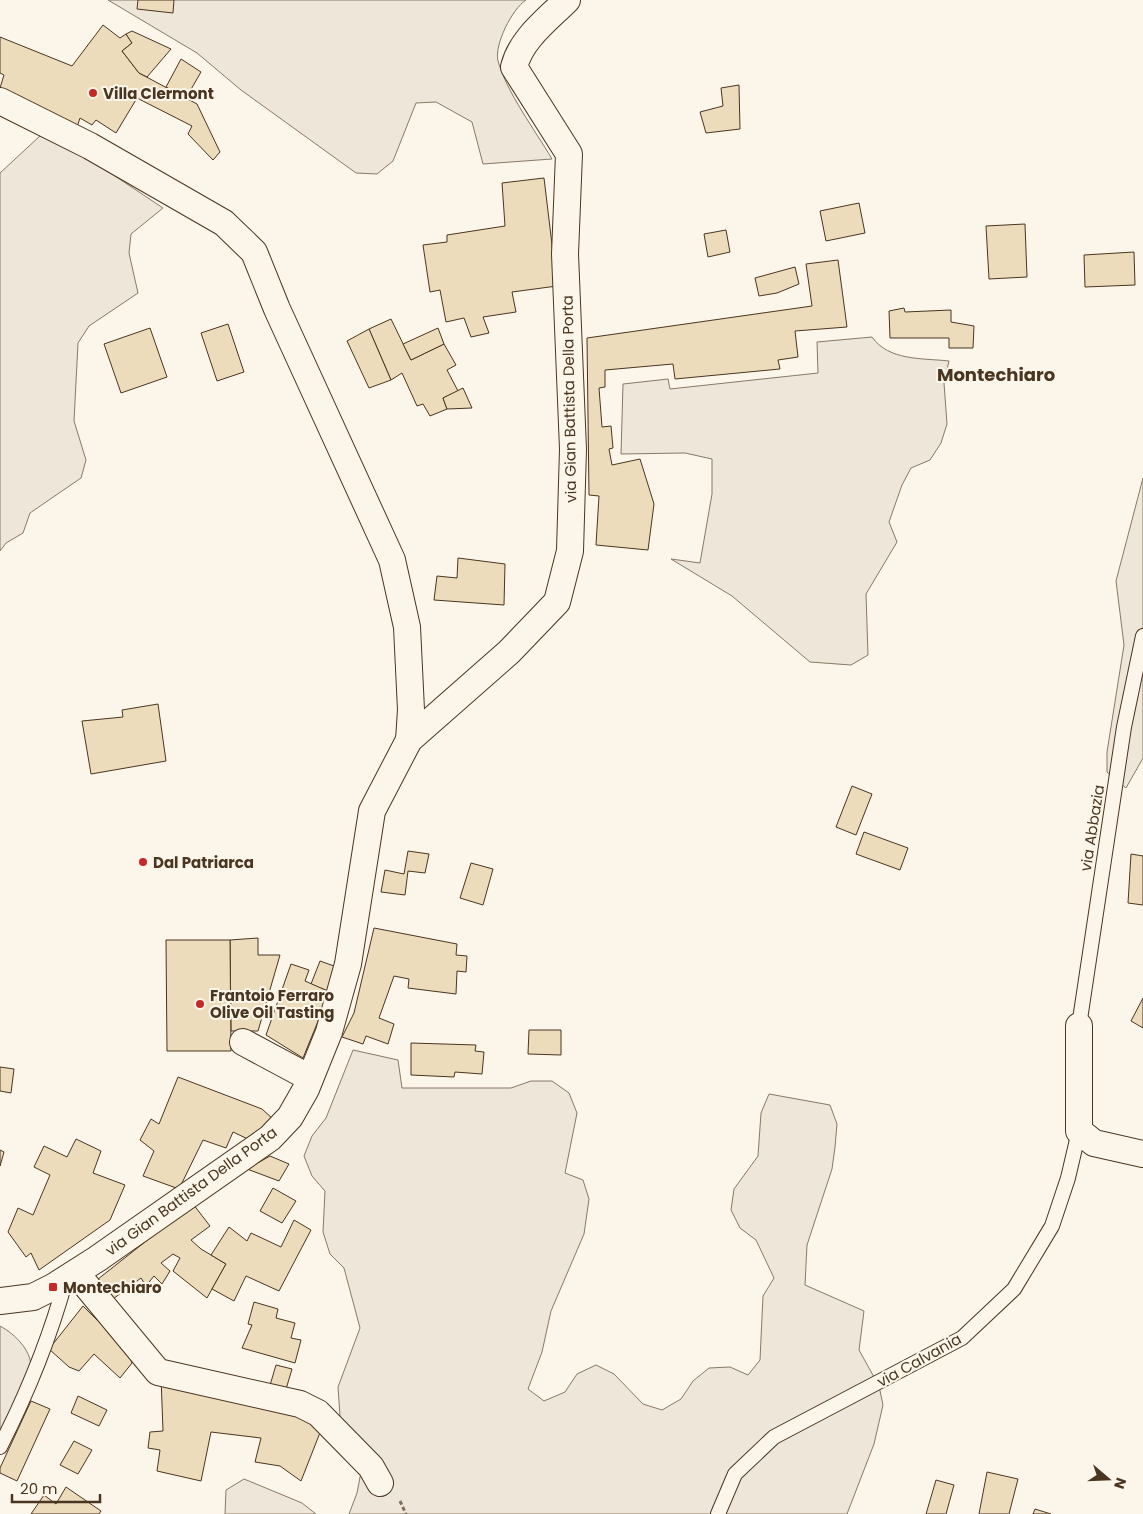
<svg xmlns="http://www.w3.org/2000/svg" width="1143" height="1514" font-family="Poppins,sans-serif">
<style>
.green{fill:#ede6d9;stroke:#887966}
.building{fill:#ecdcbc;stroke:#4a3520}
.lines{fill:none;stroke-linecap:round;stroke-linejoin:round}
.lane-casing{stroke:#4a3520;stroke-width:16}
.street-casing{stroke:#4a3520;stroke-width:28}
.path{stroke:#7f6f5c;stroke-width:3;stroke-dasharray:4 2.5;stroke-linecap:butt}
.lane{stroke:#fbf6e9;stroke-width:14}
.street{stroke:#fbf6e9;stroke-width:26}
.poi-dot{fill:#c62828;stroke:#fbf6e9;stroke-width:2}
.labels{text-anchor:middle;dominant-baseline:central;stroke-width:4;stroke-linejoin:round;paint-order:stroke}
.poi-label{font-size:15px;font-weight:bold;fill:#4a3520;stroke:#fbf6e9;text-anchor:start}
.street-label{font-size:15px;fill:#4a3520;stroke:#fbf6e9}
.quarter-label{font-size:18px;font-weight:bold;fill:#4a3520;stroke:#fbf6e9}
</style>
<rect width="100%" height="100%" fill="#fbf6e9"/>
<g class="green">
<path d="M108 0H526C512 9 494 45 498 61 507 93 535 130 552 159L483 164 472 122 436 102 416 103 393 161 377 174 356 173 241 90 197 53Z"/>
<polygon points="41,135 85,156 163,208 131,234 129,253 138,293 89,326 78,343 74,421 86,460 81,478 30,513 23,533 6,543 0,551 0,173"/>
<path d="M872 337C889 361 922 358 949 361L944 383 947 424 941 443 930 460 911 468 902 485 889 522 897 542 866 594 868 655 851 665 810 662 732 596 671 559 700 563 712 494V459L685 453 621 454 623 384 668 379 670 389 818 373 817 342Z"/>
<polygon points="1143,478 1143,758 1126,788 1107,772 1107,752 1124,645 1116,581"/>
<polygon points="353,1050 398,1060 402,1088 511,1088 531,1081 552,1081 569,1093 577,1113 565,1173 583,1180 589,1199 584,1234 551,1311 542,1352 528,1389 544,1401 565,1392 577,1374 596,1365 614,1374 643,1404 662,1410 681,1399 693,1381 709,1368 730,1367 748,1375 760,1360 763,1296 774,1278 756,1240 740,1228 731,1210 734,1189 758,1156 761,1113 769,1094 830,1105 837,1124 835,1147 832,1169 807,1245 805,1285 864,1311 859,1350 879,1386 883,1405 874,1444 847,1514 349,1514 357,1493 361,1472 341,1430 338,1387 360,1328 344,1268 330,1254 323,1232 325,1191 312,1176 304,1156 312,1136 326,1118"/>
<path d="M0 1326C15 1334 35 1353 30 1372 26 1389 8 1420 0 1437Z"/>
<polygon points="244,1479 302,1503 316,1514 225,1514 226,1490"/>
</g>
<g class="building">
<polygon points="138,0 174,0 173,13 137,9"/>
<polygon points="103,25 120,38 126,34 132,43 122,51 139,73 197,104 220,152 213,160 188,134 192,126 137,98 116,133 96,120 92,125 80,118 76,130 0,88 4,75 0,73 0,37 72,66"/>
<polygon points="132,31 171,49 147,77 139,73 122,51 132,43 126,34"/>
<polygon points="181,59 201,72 186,98 166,87"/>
<polygon points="739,85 740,129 706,133 700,112 723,106 721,88"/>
<polygon points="544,178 557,286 512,292 516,312 483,317 489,333 471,337 464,318 446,322 440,290 430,292 423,245 447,242 447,235 505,226 502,183"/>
<polygon points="859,203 865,233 826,241 820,211"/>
<polygon points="1025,224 1027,277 989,279 986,226"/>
<polygon points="726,230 730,252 708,257 704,234"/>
<polygon points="1134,252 1135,285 1085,287 1084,255"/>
<polygon points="838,260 847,327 795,331 798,357 778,360 780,369 675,379 673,364 605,370 605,387 599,388 602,427 611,426 613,448 609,449 612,465 640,459 654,504 648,550 596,545 599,496 589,495 587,338 812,306 806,264"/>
<polygon points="795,267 799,284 777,293 759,296 755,278"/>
<polygon points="904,308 905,312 951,310 951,322 974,326 973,348 949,348 949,338 890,338 889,311"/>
<polygon points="391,319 411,360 444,344 456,365 447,370 458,391 443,398 447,409 430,416 423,404 417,406 402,373 391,380 369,329"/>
<polygon points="228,324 244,372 217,381 201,333"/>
<polygon points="150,328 167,377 121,393 104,344"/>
<polygon points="438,328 444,344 411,360 403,344"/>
<polygon points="369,329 391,380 369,388 347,341"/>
<polygon points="463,388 472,408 447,409 443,398"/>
<polygon points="458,558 505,564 504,605 434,600 437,576 457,578"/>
<polygon points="158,704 166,761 91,774 82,721 123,717 122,710"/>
<polygon points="852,786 872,794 856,835 836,827"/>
<polygon points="864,832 908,848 900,870 856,854"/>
<polygon points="408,851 429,854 425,873 408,871 405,895 381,892 385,870 404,874"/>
<polygon points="1131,854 1143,856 1143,905 1128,903"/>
<polygon points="471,863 493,869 483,905 460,898"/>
<polygon points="374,928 457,944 456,955 467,956 466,972 457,971 456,994 408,988 409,979 394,976 379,1018 394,1024 388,1044 366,1036 363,1044 342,1037 354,1013"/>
<polygon points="258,938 258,955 280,955 258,1031 231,1031 230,940"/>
<polygon points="166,940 230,940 231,1051 167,1051"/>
<polygon points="320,961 334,966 332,973 337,976 330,992 311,984"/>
<polygon points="291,964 309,970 305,981 330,992 303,1058 266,1035"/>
<polygon points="1143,998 1143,1028 1131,1021"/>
<polygon points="529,1030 561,1030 561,1055 528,1054"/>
<polygon points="411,1043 476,1045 475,1051 484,1052 482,1074 455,1072 454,1077 411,1075"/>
<polygon points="0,1067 14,1069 11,1093 0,1091"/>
<polygon points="178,1077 262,1109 274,1120 250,1140 233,1132 226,1148 203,1140 179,1189 143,1176 154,1151 140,1140 151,1119 159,1124"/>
<polygon points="76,1139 101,1151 93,1173 125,1185 110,1220 39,1270 31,1253 26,1257 8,1232 18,1208 33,1215 50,1175 34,1167 44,1146 67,1157"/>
<polygon points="0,1150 4,1152 0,1166"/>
<polygon points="270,1156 289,1164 279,1181 247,1169"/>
<polygon points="273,1188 296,1201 282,1223 260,1211"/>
<polygon points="193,1204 210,1226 191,1240 201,1249 226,1264 207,1298 173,1271 180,1258 173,1254 161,1263 170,1271 162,1284 154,1276 146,1286 141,1278 113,1299 88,1287"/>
<polygon points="294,1220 311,1230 279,1291 246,1276 234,1301 212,1289 226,1264 211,1255 229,1227 247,1241 251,1233 281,1247"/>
<polygon points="254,1302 278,1309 276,1318 295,1323 291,1338 301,1340 295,1363 242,1348 252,1325 248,1324"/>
<polygon points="83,1306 129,1352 132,1363 120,1378 94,1354 79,1371 69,1367 49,1349"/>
<polygon points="276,1365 292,1369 284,1396 268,1392"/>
<polygon points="161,1377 299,1409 323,1425 301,1481 280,1466 255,1462 261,1438 211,1432 201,1481 157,1471 160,1450 148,1448 150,1432 163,1431"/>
<polygon points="78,1396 107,1410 99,1426 71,1413"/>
<polygon points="31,1401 50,1409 17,1481 0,1473 0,1468"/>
<polygon points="74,1441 92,1450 78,1474 60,1465"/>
<polygon points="987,1472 1018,1479 1009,1514 979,1514"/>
<polygon points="936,1480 954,1485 946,1514 926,1514"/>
<polygon points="66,1487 101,1511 99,1514 31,1514 44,1495 56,1504"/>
<polygon points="1035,1509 1051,1514 1033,1514"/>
</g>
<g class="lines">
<defs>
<g id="lane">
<polyline points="1079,1026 1124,727 1143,636"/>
<path d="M0 1447C28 1392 50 1338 66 1279"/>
<polyline points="718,1514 735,1474 774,1437 962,1338 1014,1289 1052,1226 1068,1178 1079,1131"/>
</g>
<g id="street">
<polyline points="0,101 90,146 224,223 254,252 277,309 392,560 407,627 411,710 409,740"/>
<polyline points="1079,1026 1079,1131 1094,1143 1143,1154"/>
<polyline points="243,1042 310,1078"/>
<polyline points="76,1273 158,1372 300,1404 318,1413 371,1467 380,1483"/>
<path d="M0 1301 33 1297 53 1287 97 1259 270 1138 290 1117 306 1089 329 1032 348 964 372 811 409 740 509 652 557 602 570 551 573 449 565 254 569 154 514 67C521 39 547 20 567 0"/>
</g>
</defs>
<use href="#lane" class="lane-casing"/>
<use href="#street" class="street-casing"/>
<polyline class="path" points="400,1501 406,1514"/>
<use href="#lane" class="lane"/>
<use href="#street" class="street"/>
</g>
<g class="poi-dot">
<circle cx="93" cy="93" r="5"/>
<circle cx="143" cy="862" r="5"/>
<circle cx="200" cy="1004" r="5"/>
<rect x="48" y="1282" width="10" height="10" rx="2.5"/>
</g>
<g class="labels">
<g class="poi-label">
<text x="103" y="93">Villa Clermont</text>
<text x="153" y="862">Dal Patriarca</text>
<text x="210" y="995">Frantoio Ferraro<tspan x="210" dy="17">Olive Oil Tasting</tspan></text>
<text x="63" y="1287">Montechiaro</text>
</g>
<g class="street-label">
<text transform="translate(569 399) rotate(-91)">via Gian Battista Della Porta</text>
<text transform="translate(1092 828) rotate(-81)">via Abbazia</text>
<text transform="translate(191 1191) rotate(-36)">via Gian Battista Della Porta</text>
<text transform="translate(919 1360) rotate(-29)">via Calvania</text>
</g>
<g class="quarter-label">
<text x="996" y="374">Montechiaro</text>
</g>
</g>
<g transform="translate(1108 1479) rotate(109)" stroke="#fbf6e9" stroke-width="4" paint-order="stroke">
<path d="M0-4L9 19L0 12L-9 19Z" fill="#4a3520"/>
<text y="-8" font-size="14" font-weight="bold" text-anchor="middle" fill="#4a3520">N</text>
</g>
<path d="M12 1494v8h88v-8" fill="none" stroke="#4a3520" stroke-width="2.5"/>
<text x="20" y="1494" font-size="15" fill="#4a3520" stroke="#fbf6e9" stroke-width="4" paint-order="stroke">20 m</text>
</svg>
